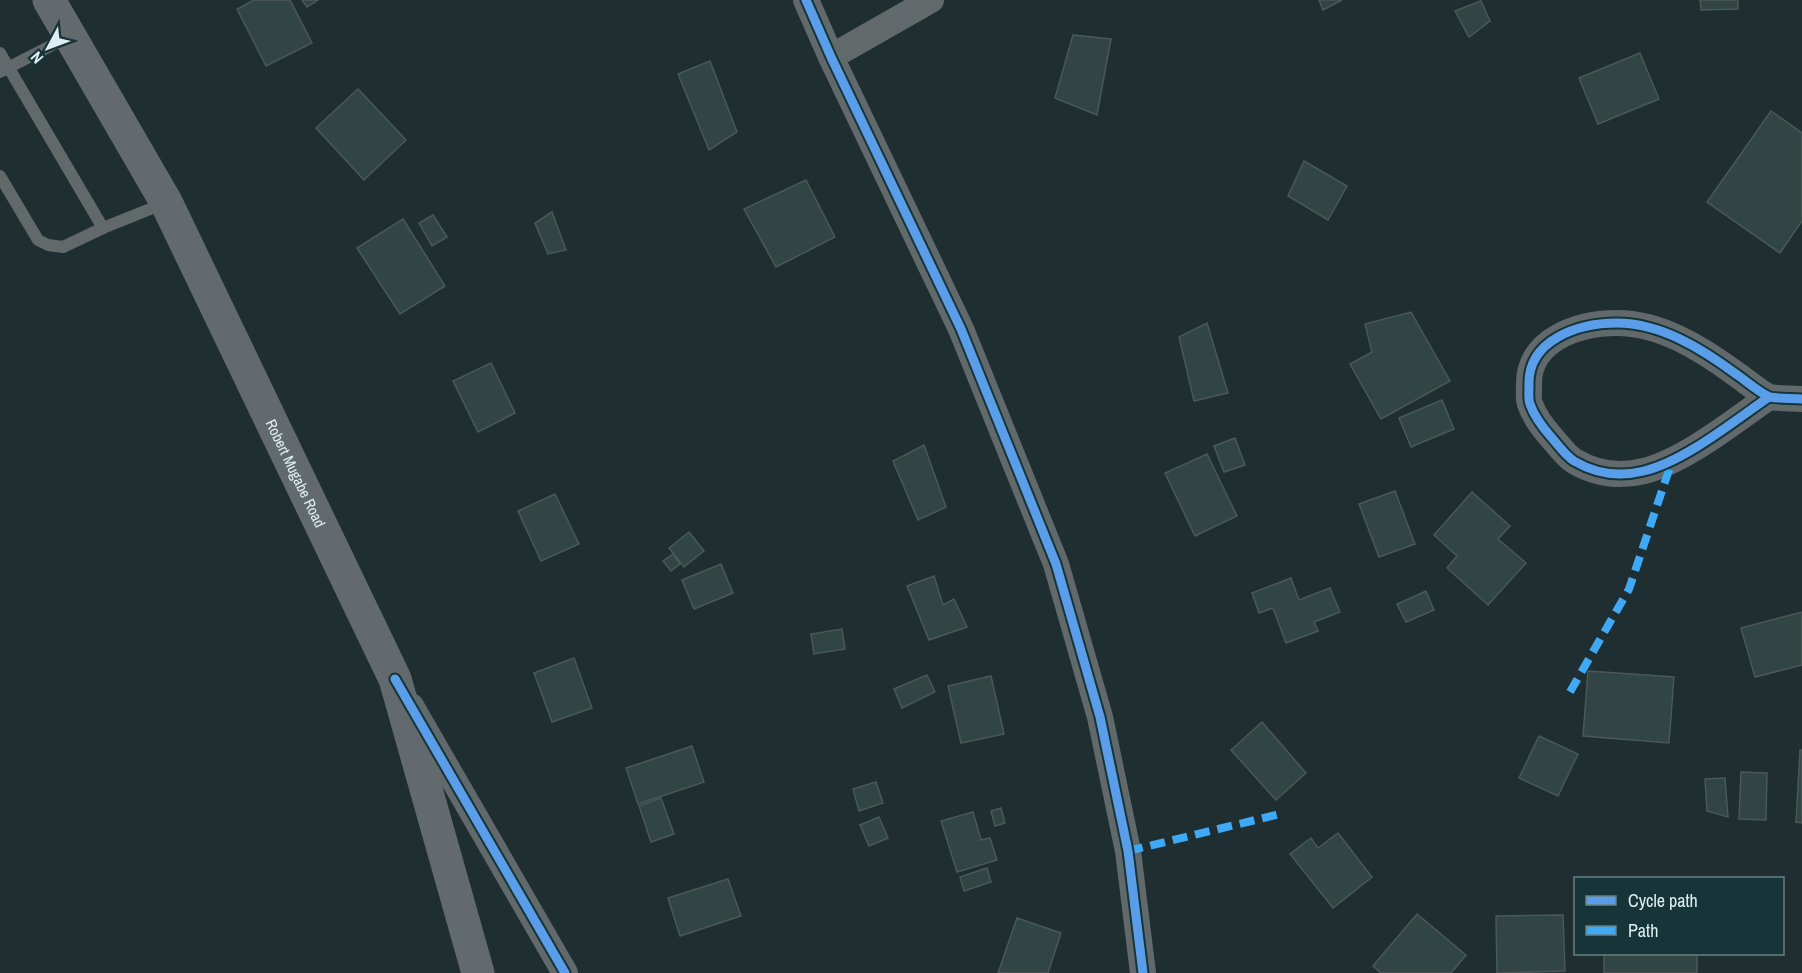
<svg xmlns="http://www.w3.org/2000/svg" width="1802" height="973" font-family="'Archivo Narrow',sans-serif">
<style>
.building{fill:#304544;stroke:#4b5857;stroke-width:1.5}
.lines{fill:none;stroke-linecap:round;stroke-linejoin:round}
.service{stroke:#62696b;stroke-width:12}
.minor{stroke:#62696b;stroke-width:26}
.secondary{stroke:#626a6d;stroke-width:33}
.quiet{stroke:#3fa9f5;stroke-width:8;stroke-dasharray:15 8;stroke-linecap:butt}
.cycleway-casing{stroke:#173438;stroke-width:13}
.cycleway{stroke:#5a9eea;stroke-width:9}
.labels{text-anchor:middle;dominant-baseline:central;stroke-width:4.5;stroke-linejoin:round;paint-order:stroke}
.street-label{font-size:15px;fill:#deeff1;stroke:#173438}
</style>
<rect width="100%" height="100%" fill="#1f2e30"/>
<g class="building">
<polygon points="254,0 290,0 312,43 266,66 237,9"/>
<polygon points="302,0 318,0 307,7"/>
<polygon points="1319,0 1342,0 1323,10"/>
<polygon points="1700,0 1738,0 1738,9 1701,10"/>
<polygon points="1481,1 1490,21 1469,37 1455,11"/>
<polygon points="1073,35 1111,39 1097,115 1055,98"/>
<polygon points="1640,53 1659,99 1598,124 1579,78"/>
<polygon points="710,61 737,132 709,150 678,74"/>
<polygon points="358,89 406,140 364,180 316,128"/>
<polygon points="1771,111 1802,133 1802,221 1780,253 1707,202"/>
<polygon points="1304,161 1347,186 1328,220 1288,196"/>
<polygon points="806,180 835,237 776,267 744,209"/>
<polygon points="552,212 566,250 548,254 535,223"/>
<polygon points="433,215 447,237 432,246 419,223"/>
<polygon points="403,219 445,286 400,314 357,248"/>
<polygon points="1411,312 1450,381 1381,419 1350,364 1372,352 1365,324"/>
<polygon points="1207,323 1228,393 1194,401 1179,337"/>
<polygon points="491,363 515,413 478,432 453,381"/>
<polygon points="1442,400 1454,429 1411,447 1399,418"/>
<polygon points="1235,438 1245,465 1224,472 1214,446"/>
<polygon points="924,445 946,507 918,520 893,461"/>
<polygon points="1207,454 1237,516 1195,536 1165,473"/>
<polygon points="1395,491 1415,544 1379,557 1359,504"/>
<polygon points="1472,492 1510,526 1498,539 1526,563 1488,605 1447,568 1457,556 1434,535"/>
<polygon points="555,494 579,544 541,561 518,511"/>
<polygon points="689,532 704,551 684,567 669,548"/>
<polygon points="673,554 680,564 671,571 663,561"/>
<polygon points="721,564 733,593 694,609 682,580"/>
<polygon points="934,576 943,605 954,599 967,627 929,640 907,586"/>
<polygon points="1291,578 1299,600 1330,588 1340,612 1314,622 1318,631 1286,643 1273,608 1259,613 1252,593"/>
<polygon points="1426,591 1434,610 1406,622 1397,604"/>
<polygon points="1802,612 1802,665 1755,677 1741,628"/>
<polygon points="842,629 845,649 814,654 811,634"/>
<polygon points="574,658 592,708 552,722 534,673"/>
<polygon points="1588,671 1674,677 1669,743 1583,736"/>
<polygon points="927,675 935,692 902,708 894,689"/>
<polygon points="991,676 1004,734 961,743 948,686"/>
<polygon points="1262,722 1306,773 1276,800 1231,750"/>
<polygon points="1539,736 1578,754 1558,796 1519,778"/>
<polygon points="692,746 704,782 638,804 626,768"/>
<polygon points="1800,750 1802,750 1802,823 1796,822"/>
<polygon points="1741,772 1767,773 1766,820 1739,819"/>
<polygon points="1725,778 1728,817 1707,811 1705,779"/>
<polygon points="876,782 883,803 859,811 853,789"/>
<polygon points="661,798 674,834 651,842 639,806"/>
<polygon points="1001,808 1005,823 995,826 991,811"/>
<polygon points="973,812 981,840 990,838 997,860 957,872 941,821"/>
<polygon points="879,817 888,838 869,846 860,825"/>
<polygon points="1338,833 1372,877 1333,908 1290,854 1311,838 1318,848"/>
<polygon points="987,868 991,882 964,891 960,877"/>
<polygon points="728,879 741,916 680,936 668,898"/>
<polygon points="1417,914 1466,955 1451,973 1381,973 1373,966"/>
<polygon points="1563,915 1565,971 1497,973 1496,916"/>
<polygon points="1017,918 1061,933 1048,973 998,973"/>
<rect x="1604" y="954" width="93" height="19"/>
</g>
<g class="lines">
<g class="service">
<polyline points="0,53 103,228"/>
<polyline points="0,72 68,37"/>
<polyline points="0,176 38,240 48,245 63,247 103,228 165,203"/>
</g>
<g class="minor">
<polyline points="806,0 831,57 961,329 1056,564 1100,717 1128,851 1143,973"/>
<polyline points="831,57 931,0"/>
<path d="M1769 397C1734 421 1685 461 1644 471 1620 477 1596 474 1574 461 1566 456 1559 446 1552 438 1544 429 1534 416 1530 404 1528 399 1529 392 1529 386 1527 340 1578 323 1617 323 1661 323 1702 349 1736 374 1745 380 1761 394 1770 397 1780 399 1792 398 1802 399"/>
<polyline points="411,706 565,973"/>
</g>
<path class="secondary" id="s1" d="M49 0 166 202 395 679 478 973"/>
<g class="quiet">
<polyline points="1570,692 1629,589 1672,461"/>
<polyline points="1128,851 1280,814"/>
</g>
<defs>
<g id="cycleway">
<polyline points="806,0 831,57 961,329 1056,564 1100,717 1128,851 1143,973"/>
<path d="M1769 397C1734 421 1685 461 1644 471 1620 477 1596 474 1574 461 1566 456 1559 446 1552 438 1544 429 1534 416 1530 404 1528 399 1529 392 1529 386 1527 340 1578 323 1617 323 1661 323 1702 349 1736 374 1745 380 1761 394 1770 397 1780 399 1792 398 1802 399"/>
<polyline points="395,679 565,973"/>
</g>
</defs>
<use href="#cycleway" class="cycleway-casing"/>
<use href="#cycleway" class="cycleway"/>
</g>
<g class="labels">
<g class="street-label">
<text stroke="none"><textPath href="#s1" startOffset="534">Robert Mugabe Road</textPath></text>
</g>
</g>
<rect x="1574" y="877" width="210" height="78" fill="#173438" stroke="#677f82" stroke-width="1.5"/>
<rect x="1586" y="896" width="30" height="9" fill="#5a9eea" stroke="#677f82" stroke-width="1.5"/>
<text x="1628" y="907" font-size="18" fill="#deeff1">Cycle path</text>
<rect x="1586" y="926" width="30" height="9" fill="#3fa9f5" stroke="#677f82" stroke-width="1.5"/>
<text x="1628" y="937" font-size="18" fill="#deeff1">Path</text>
<g transform="translate(48 48) rotate(229)" stroke="#173438" stroke-width="4.5" paint-order="stroke">
<path d="M0-4.5L10 22L0 15L-10 22Z" fill="#deeff1"/>
<text y="-9" font-size="16" font-weight="bold" text-anchor="middle" fill="#deeff1">N</text>
</g>
</svg>
